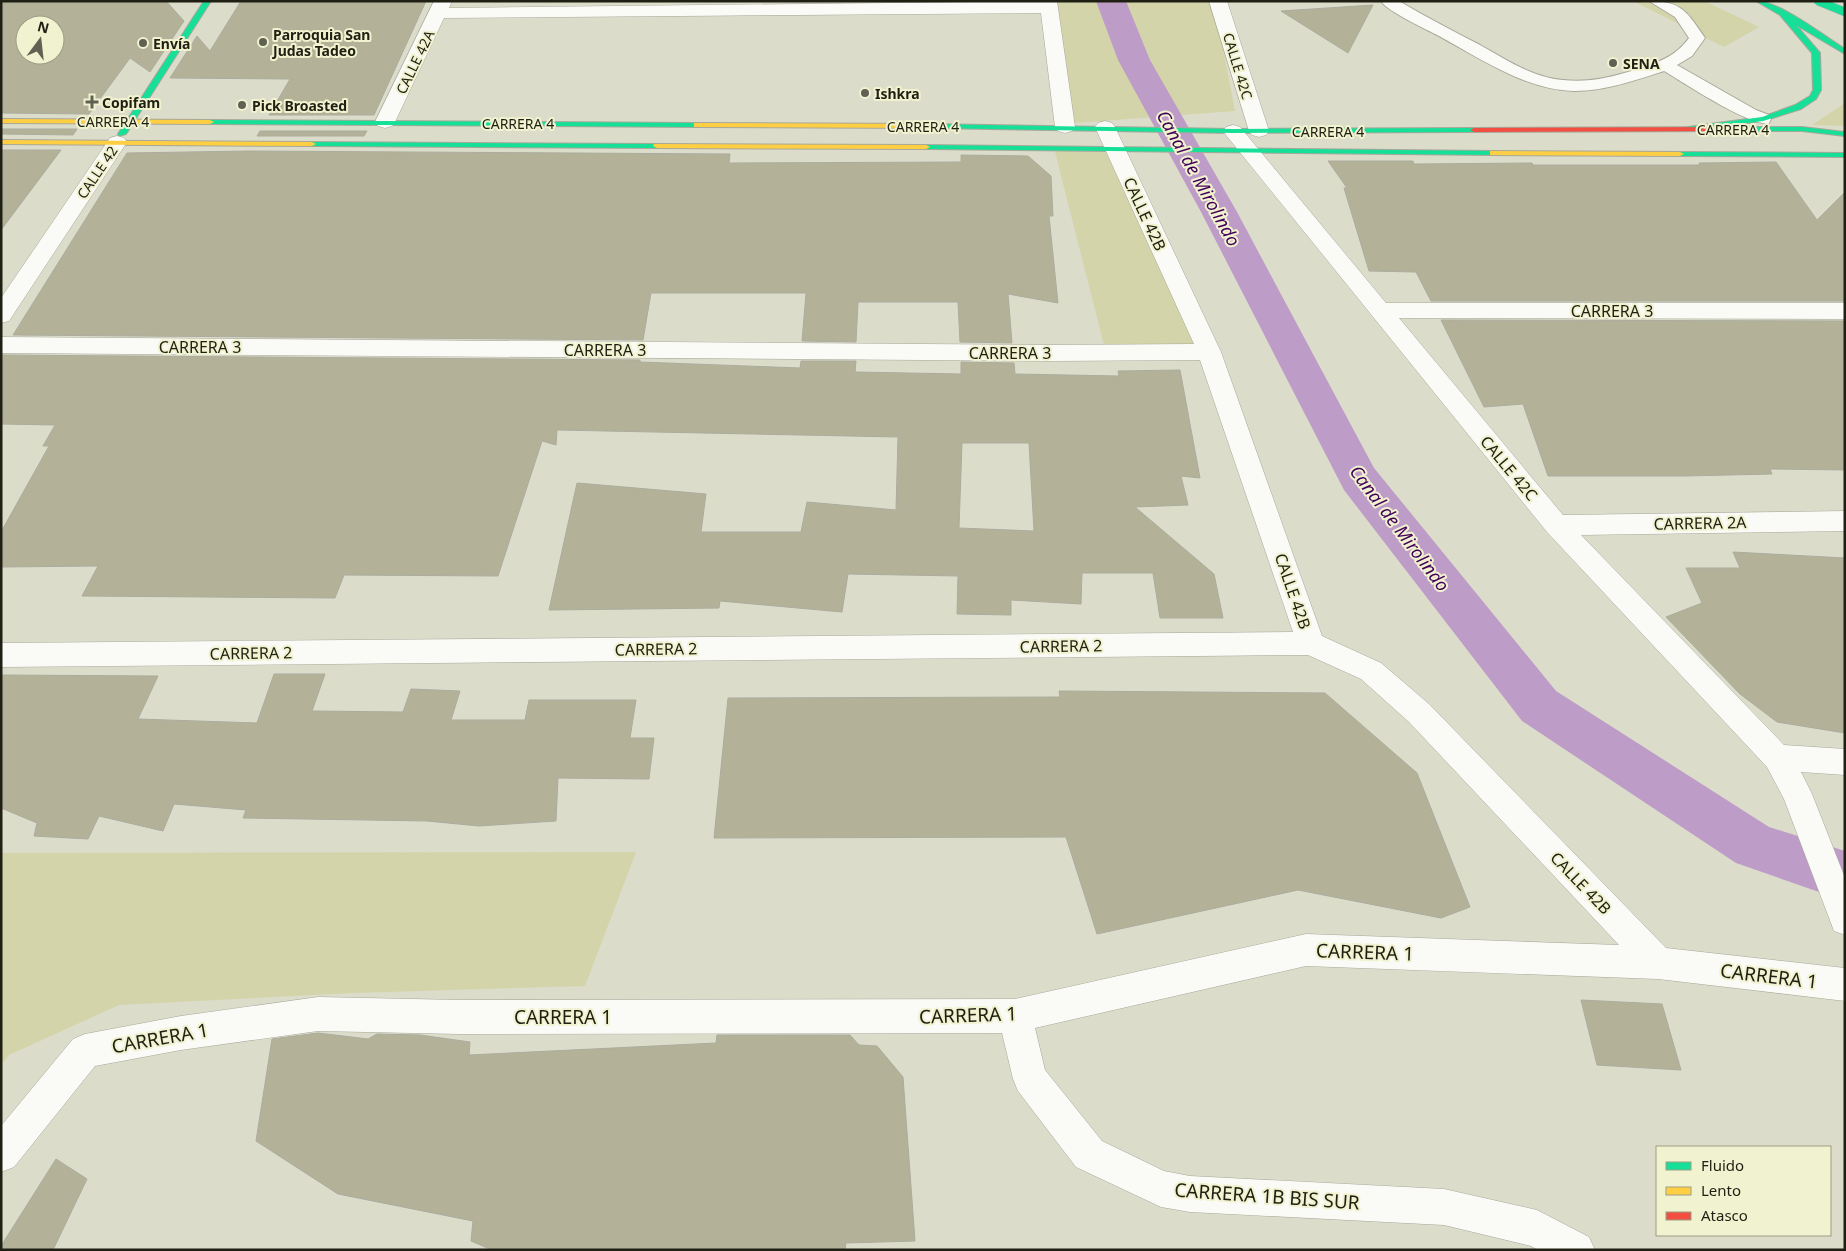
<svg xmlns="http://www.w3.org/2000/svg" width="1846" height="1251" font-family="'Noto Sans',sans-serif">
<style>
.green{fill:#d4d4aa}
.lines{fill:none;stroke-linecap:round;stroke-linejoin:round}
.canal{fill:#bd9cc8;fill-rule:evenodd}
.building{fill:#b3b299;stroke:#acac9e;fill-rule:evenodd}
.lane-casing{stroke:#a8a89a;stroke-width:2}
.street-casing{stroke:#a8a89a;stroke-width:1}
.fast-casing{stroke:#a8a89a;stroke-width:2}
.slow-casing{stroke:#a8a89a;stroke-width:2}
.jam-casing{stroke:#a8a89a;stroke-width:2}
.lane{fill:#fafaf7;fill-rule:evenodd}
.street{fill:#fafaf7;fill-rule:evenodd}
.fast{fill:#16e098;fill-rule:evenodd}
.slow{fill:#ffcf43;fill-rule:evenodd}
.jam{fill:#f24e42;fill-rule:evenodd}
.fast-bridge-casing{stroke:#b3aead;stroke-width:9;stroke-linecap:butt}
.fast-bridge{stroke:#16e098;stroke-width:8}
.poi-dot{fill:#616153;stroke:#f1f2cf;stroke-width:2}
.labels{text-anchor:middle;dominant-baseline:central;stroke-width:4;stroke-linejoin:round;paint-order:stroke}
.far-poi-label{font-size:14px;font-weight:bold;fill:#1f1f13;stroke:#f1f2cf;text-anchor:start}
.far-street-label{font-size:14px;fill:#1f1f13;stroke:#f1f2cf}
.street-label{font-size:16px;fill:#1f1f13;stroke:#f1f2cf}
.water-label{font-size:18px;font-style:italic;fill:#43005a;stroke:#f1f2cf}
.near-street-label{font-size:19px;fill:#1f1f13;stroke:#f1f2cf}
</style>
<rect width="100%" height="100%" fill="#dcdcca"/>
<g class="green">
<polygon points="1045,1 1214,1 1235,111 1062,124"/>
<polygon points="1633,1 1704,1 1759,27 1724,47"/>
<polygon points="1845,101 1845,126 1812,125 1842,105"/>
<polygon points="1054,148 1113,148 1206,349 1105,349"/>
<polygon points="636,852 585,986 353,993 119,1005 9,1055 1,1064 1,853"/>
</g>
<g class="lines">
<polygon class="canal" points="1096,1 1126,1 1150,60 1237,212 1374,468 1556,691 1769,827 1845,851 1845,901 1736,863 1522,721 1344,490 1201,212 1118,60"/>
</g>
<g class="building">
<path d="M1 1H166L184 21 150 72 130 58 89 114 1 113ZM25 25H55V55H25Z"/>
<polygon points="241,1 426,1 374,115 269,115 290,79 170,78 197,36 210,51"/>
<polygon points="1373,5 1348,53 1281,11"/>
<polygon points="1,129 77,129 73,135 1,134"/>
<polygon points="260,131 367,131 364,136 257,136"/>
<polygon points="1,150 61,150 1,230"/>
<polygon points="248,151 730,154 729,163 961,162 961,155 1028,156 1051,176 1053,216 1049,216 1058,303 1008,294 1012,343 960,342 958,302 858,302 856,342 802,341 806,293 651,293 643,340 13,335 127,153"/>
<polygon points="1328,161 1413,161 1414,164 1532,163 1533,165 1700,165 1699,163 1776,162 1817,220 1845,192 1845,301 1431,301 1416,272 1369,271 1344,188 1347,188"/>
<polygon points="1441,320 1845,321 1845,470 1770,469 1772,474 1685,476 1548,476 1523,404 1484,407"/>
<path d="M1 355 640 360V362L800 368 801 361H856L855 372 961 374V362L1014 363 1015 374 1119 376 1118 371 1180 370 1200 478 1181 476 1188 505 1135 507 1214 574 1223 618H1160L1153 573H1082L1081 604 1011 600V615L957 614 958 576 848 574 842 612 720 601 719 608 549 610 577 483 706 494 701 532H801L807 502 896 510 898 437 557 430 556 445 542 441 498 576 344 575 335 598 82 596 98 566 1 567V532L49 446H43L55 425 1 424ZM962 443H1029L1034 531 959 528Z"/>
<polygon points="1733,552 1845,558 1845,733 1777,722 1740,694 1666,617 1702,603 1686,568 1740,568"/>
<polygon points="274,674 325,674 312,711 403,712 411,689 460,691 451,720 525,720 529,700 636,700 630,738 654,738 649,779 558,778 556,821 479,826 427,821 243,818 246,810 174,804 163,831 99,816 88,839 34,836 37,823 1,808 1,675 158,676 138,719 257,723"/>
<polygon points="1059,691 1325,693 1417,773 1470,907 1441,918 1298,890 1097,934 1066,837 714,838 728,698 1060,697"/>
<polygon points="1581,1000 1662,1004 1681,1070 1597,1065"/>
<polygon points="318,1033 368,1039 377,1034 420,1035 470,1042 469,1055 716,1043 717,1035 850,1035 859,1045 877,1046 903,1077 915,1241 846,1243 845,1250 492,1250 471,1241 473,1221 338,1194 256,1141 272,1039"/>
<polygon points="56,1159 87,1179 53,1250 1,1250 1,1246"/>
</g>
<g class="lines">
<defs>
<path id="lane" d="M1381 1H1399C1426 17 1453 31 1480 45 1505 59 1533 78 1563 80 1588 83 1612 77 1635 70 1657 63 1675 57 1689 38L1675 17 1649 1C1682 1 1687 12 1705 38L1692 56 1677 65 1756 110 1769 115 1771 119 1769 123C1750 127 1683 82 1664 71 1636 80 1605 91 1575 91 1526 90 1481 59 1439 36 1426 29 1388 12 1381 1Z"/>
<g id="street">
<polygon points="434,1 452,1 449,8 1057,1 1075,127 1072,131 1065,133 1058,131 1055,127 1041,13 444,18 395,122 392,126 385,128 378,126 375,122"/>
<polygon points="1209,1 1227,1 1269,131 1266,135 1259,137 1252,135 1249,131"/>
<polygon points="1105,121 1112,123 1115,127 1221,352 1322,636 1381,663 1429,704 1666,948 1845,968 1845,1001 1658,979 1306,966 1035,1028 1045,1070 1102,1141 1164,1171 1190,1176 1444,1189 1537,1210 1589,1237 1595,1250 1538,1250 1531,1246 1444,1225 1190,1212 1161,1207 1076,1167 1018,1091 1013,1079 1002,1033 459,1034 318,1031 181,1050 95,1066 14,1167 1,1172 1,1126 73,1039 85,1034 181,1016 318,997 459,1000 1015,999 1306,934 1619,945 1409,722 1361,679 1308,655 1,667 1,643 1293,632 1200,360 1050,361 1,353 1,337 1050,345 1194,344 1095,127 1098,123"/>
<polygon points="1233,125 1240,127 1386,303 1845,303 1845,319 1399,318 1563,515 1845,511 1845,531 1581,535 1784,745 1845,749 1845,775 1801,772 1812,794 1845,878 1845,935 1834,931 1784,799 1767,767 1547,532 1226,135 1223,131 1226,127"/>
<polygon points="117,136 124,138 127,142 9,321 1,323 1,298 110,138"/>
</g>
<g id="fast">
<polygon points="204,1 211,1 126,134 119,136 118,134"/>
<path d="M1756 1C1779 1 1823 35 1845 49V54L1796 25 1820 53 1821 90 1816 99 1801 109 1763 121 1685 131 1684 129 1688 127 1762 117 1795 105 1810 96 1813 90 1812 53 1780 15Z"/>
<polygon points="207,120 697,123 701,125 697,127 210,124 207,124"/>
<polygon points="927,124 1233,129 1474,128 1478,130 1474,132 1233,133 930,128 926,126"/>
<polygon points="1732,127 1802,127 1845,132 1845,136 1802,131 1735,131 1731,129"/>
<polygon points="309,142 657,144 661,146 657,148 312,146 309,146"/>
<polygon points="923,145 1493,151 1497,153 1493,155 926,149 923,149"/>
<polygon points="1677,152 1845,153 1845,157 1680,156 1677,156"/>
</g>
<g id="slow">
<polygon points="1,119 210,120 214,122 210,124 1,123"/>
<polygon points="694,123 930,124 934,126 930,128 697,127 694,127"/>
<polygon points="1,140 312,142 316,144 312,146 1,144"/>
<polygon points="654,144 926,145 930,147 926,149 657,148 653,146"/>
<polygon points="1490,151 1680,152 1684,154 1680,156 1493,155 1490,155"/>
</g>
<polygon id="jam" points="1735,127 1739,129 1738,131 1474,132 1470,130 1474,128"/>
</defs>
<use href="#lane" class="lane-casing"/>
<use href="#street" class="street-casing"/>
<use href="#fast" class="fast-casing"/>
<use href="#slow" class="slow-casing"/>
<use href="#jam" class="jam-casing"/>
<use href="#lane" class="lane"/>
<use href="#street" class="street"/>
<use href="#fast" class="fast"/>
<use href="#slow" class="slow"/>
<use href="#jam" class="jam"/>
<defs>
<polyline id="fast-bridge" points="1818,1 1845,12"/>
</defs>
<use href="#fast-bridge" class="fast-bridge-casing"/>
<use href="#fast-bridge" class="fast-bridge"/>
</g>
<g class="poi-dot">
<circle cx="263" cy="42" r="5"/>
<circle cx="143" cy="43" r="5"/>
<circle cx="1613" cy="63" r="5"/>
<circle cx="865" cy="93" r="5"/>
<path d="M89.5 94.5h5v5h5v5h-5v5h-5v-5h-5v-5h5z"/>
<circle cx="242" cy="105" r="5"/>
</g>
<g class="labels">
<g class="far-poi-label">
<text x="273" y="34">Parroquia San<tspan x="273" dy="16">Judas Tadeo</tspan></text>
<text x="153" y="43">Envía</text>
<text x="1623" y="63">SENA</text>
<text x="875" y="93">Ishkra</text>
<text x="102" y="102">Copifam</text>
<text x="252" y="105">Pick Broasted</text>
</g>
<g class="far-street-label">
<text transform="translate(415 62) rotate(-64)">CALLE 42A</text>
<text transform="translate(1238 66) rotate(73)">CALLE 42C</text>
<text x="113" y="121">CARRERA 4</text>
<text x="518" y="123">CARRERA 4</text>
<text x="923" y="126">CARRERA 4</text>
<text x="1733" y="129">CARRERA 4</text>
<text x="1328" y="131">CARRERA 4</text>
<text transform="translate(97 172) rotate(-56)">CALLE 42</text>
</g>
<g class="street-label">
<text transform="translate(1145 214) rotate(65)">CALLE 42B</text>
<text x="1612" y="311">CARRERA 3</text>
<text x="200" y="347">CARRERA 3</text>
<text x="605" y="350">CARRERA 3</text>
<text x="1010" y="353">CARRERA 3</text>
<text transform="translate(1509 468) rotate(50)">CALLE 42C</text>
<text transform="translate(1700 523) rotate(-1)">CARRERA 2A</text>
<text transform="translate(1293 591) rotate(71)">CALLE 42B</text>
<text transform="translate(1061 646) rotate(-1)">CARRERA 2</text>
<text transform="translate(656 649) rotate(-1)">CARRERA 2</text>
<text transform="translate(251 653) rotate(-1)">CARRERA 2</text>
<text transform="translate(1581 883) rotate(46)">CALLE 42B</text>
</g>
<g class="water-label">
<text transform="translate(1199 178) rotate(61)">Canal de Mirolindo</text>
<text transform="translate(1400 528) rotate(53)">Canal de Mirolindo</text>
</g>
<g class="near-street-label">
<text transform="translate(1365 952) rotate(2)">CARRERA 1</text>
<text transform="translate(1769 976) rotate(7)">CARRERA 1</text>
<text transform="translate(968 1015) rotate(-2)">CARRERA 1</text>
<text x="563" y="1017">CARRERA 1</text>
<text transform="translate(160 1038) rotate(-10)">CARRERA 1</text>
<text transform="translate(1267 1196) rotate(4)">CARRERA 1B BIS SUR</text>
</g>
</g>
<rect width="1846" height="1251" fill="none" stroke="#1f1f13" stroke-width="5"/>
<rect x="1656" y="1146" width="175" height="90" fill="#f1f2cf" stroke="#9d9e84"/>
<rect x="1666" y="1162" width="25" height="8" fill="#16e098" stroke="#9d9e84"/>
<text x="1701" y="1171" font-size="15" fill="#1f1f13">Fluido</text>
<rect x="1666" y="1187" width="25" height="8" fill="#ffcf43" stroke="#9d9e84"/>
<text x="1701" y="1196" font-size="15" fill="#1f1f13">Lento</text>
<rect x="1666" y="1212" width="25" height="8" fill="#f24e42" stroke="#9d9e84"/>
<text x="1701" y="1221" font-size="15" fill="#1f1f13">Atasco</text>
<g transform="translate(40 40) rotate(15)"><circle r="24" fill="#f1f2cf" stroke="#9d9e84"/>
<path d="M0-4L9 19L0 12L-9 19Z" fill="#616153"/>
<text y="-8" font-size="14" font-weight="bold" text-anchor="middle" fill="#1f1f13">N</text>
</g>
</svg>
